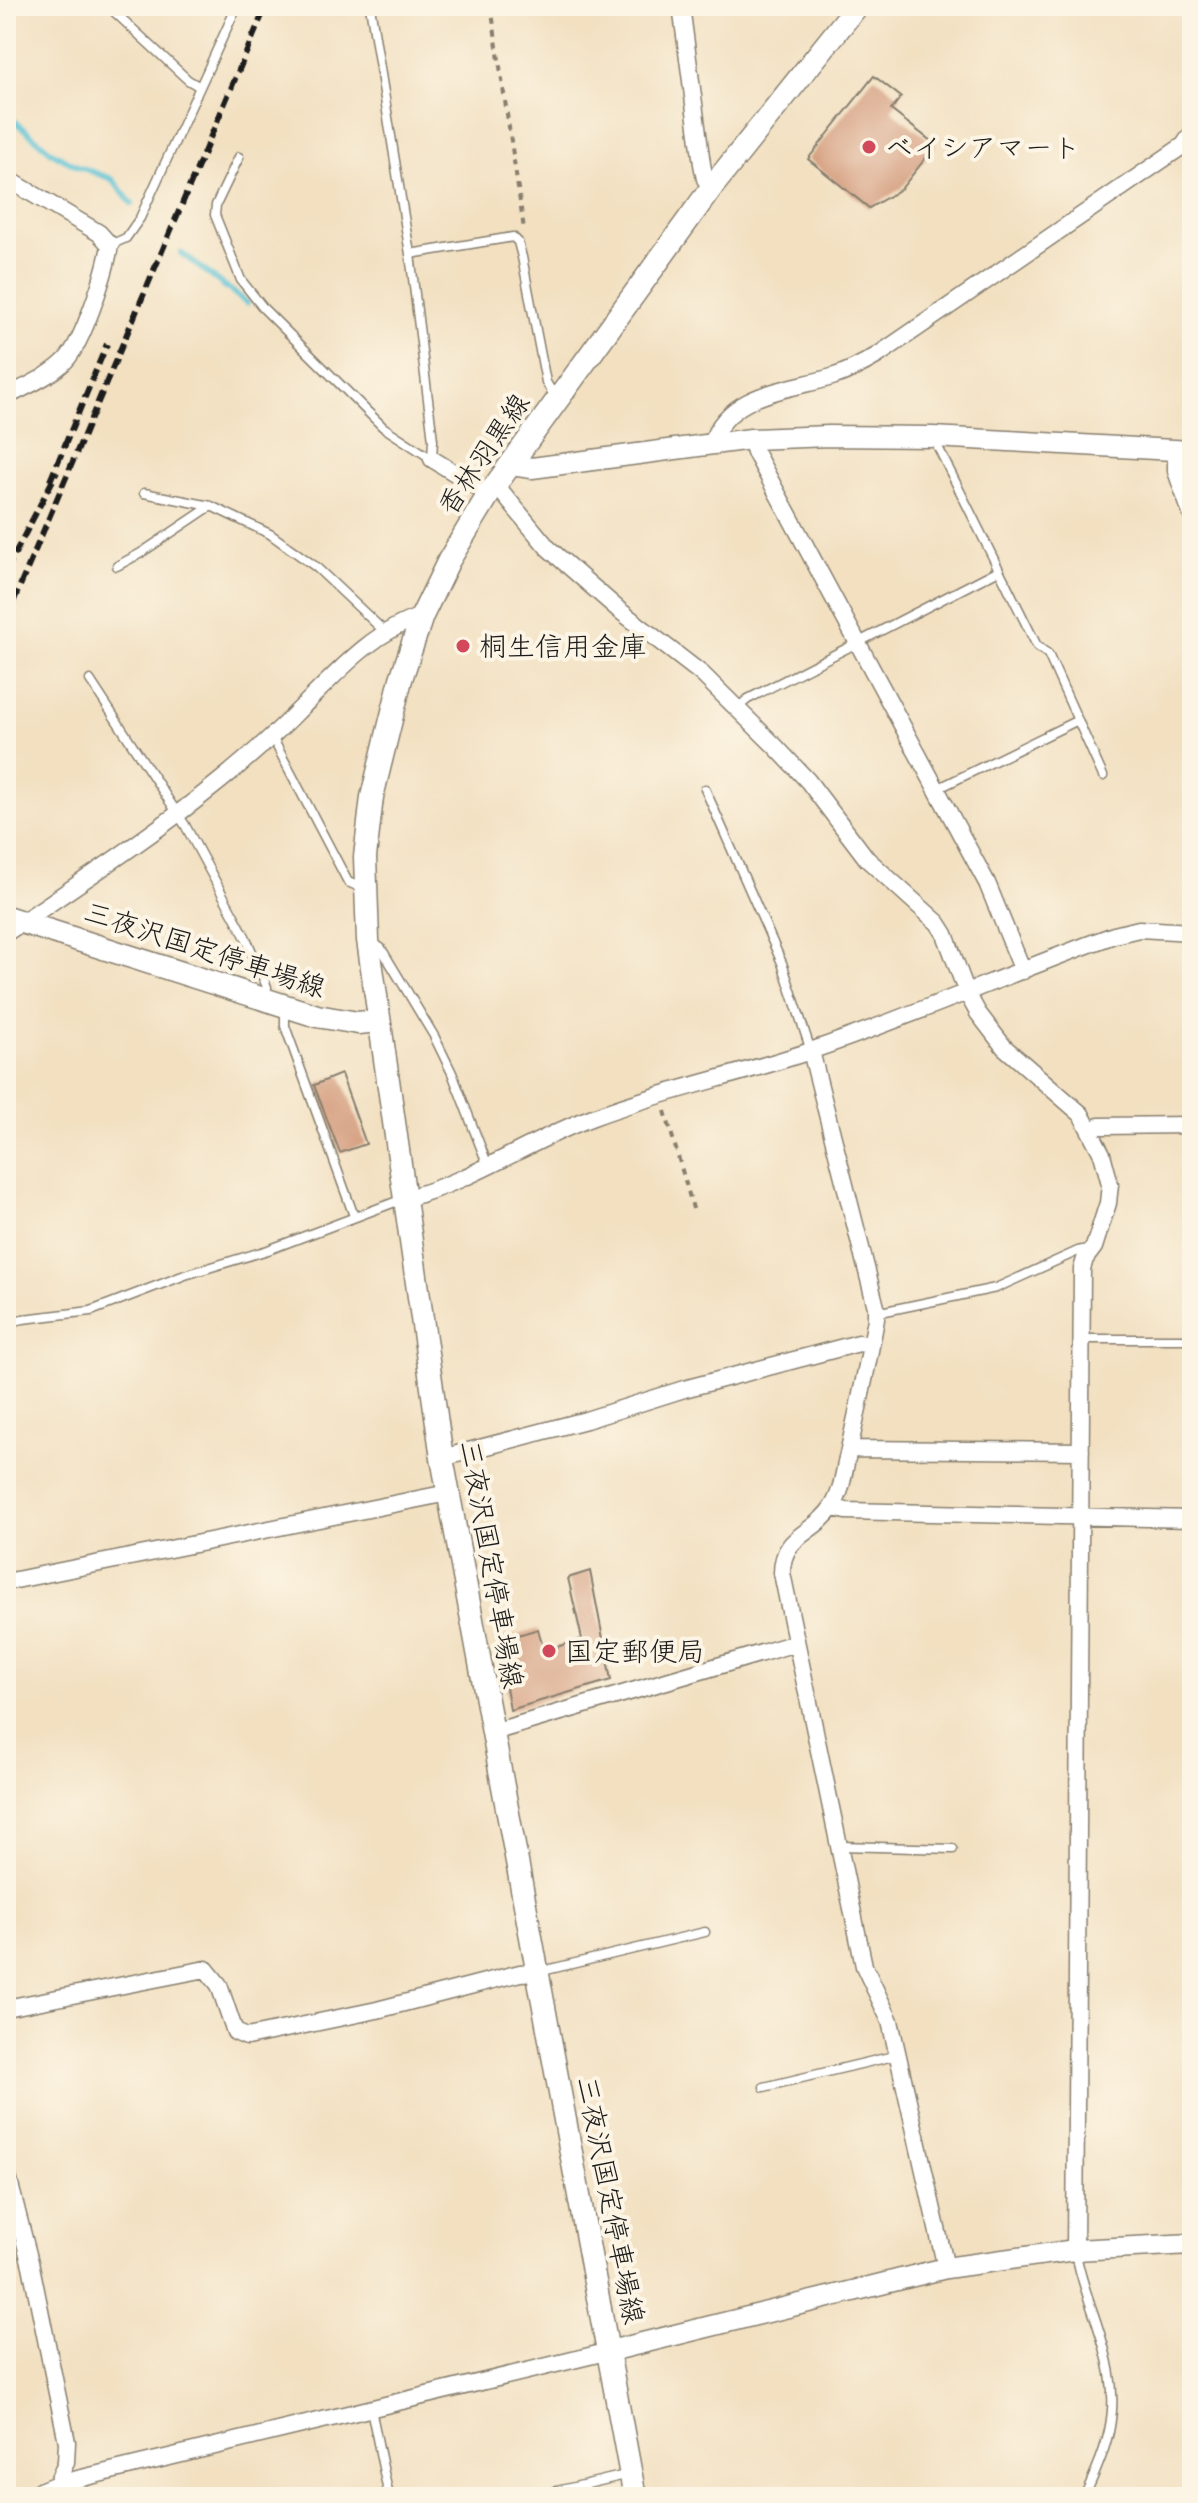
<svg xmlns="http://www.w3.org/2000/svg" width="1198" height="2503" font-family="'Architects Daughter','Klee One',sans-serif">
  <rect width="100%" height="100%" fill="#fcf5e5"/>
  <filter id="ink" filterUnits="userSpaceOnUse"><feTurbulence type="fractalNoise" baseFrequency=".0125" numOctaves="2"/><feDisplacementMap in="SourceGraphic" scale="16" xChannelSelector="R" yChannelSelector="G"/><feConvolveMatrix kernelMatrix="1 2 1 2 8 2 1 2 1" color-interpolation-filters="sRGB"/></filter>
  <filter id="wash" filterUnits="userSpaceOnUse"><feTurbulence type="fractalNoise" baseFrequency=".006" numOctaves="4" result="noise"/><feDisplacementMap in="SourceGraphic" scale="32" xChannelSelector="R" yChannelSelector="G"/><feGaussianBlur stdDeviation="1.8" result="paint"/><feColorMatrix in="noise" values="0 0 0 0 0 0 0 0 0 0 0 0 0 0 0 0 0 1.4 0 .05"/><feComposite in="paint" operator="in"/></filter>
  <g filter="url(#wash)">
    <rect width="100%" height="100%" fill="#f2e0c1"/>
    <g fill="none" stroke-linecap="round" stroke-linejoin="round">
      <path stroke="#58c1d4" stroke-width="6" d="M6,114L53,153L77,166L112,179L132,204
        M181,253L247,303"/>
    </g>
    <g id="blocks">
      <path fill="#d39a7a" d="M874,76L901,97L891,110L936,145L901,189L869,208L808,159Z
        M341,1074L366,1144L340,1153L314,1085Z
        M590,1571L611,1680L510,1710L498,1641L538,1629L544,1651L582,1639L568,1578Z"/>
    </g>
  </g>
  <g filter="url(#ink)">
    <use href="#blocks" fill-opacity="0" stroke="#877e6e" stroke-width="2"/>
    <g fill="none" stroke-linecap="round" stroke-linejoin="round">
      <g stroke="#877e6e" stroke-width="11">
        <path id="service" d="M108,6L188,80L200,87
          M239,157L216,205L215,215L241,280L264,309L383,427L432,459L433,440L410,254L370,6
          M110,245L126,238L140,218L237,6
          M410,254L513,237L518,242L522,257L546,382L556,399
          M933,437L1037,646L1048,654L1103,776
          M144,493L211,506L270,534L316,567L385,632
          M117,566L141,553L211,506
          M90,680L185,825L246,938L267,987L266,996
          M737,708L748,699L999,570
          M272,737L348,882L364,889
          M705,789L782,963L811,1051
          M935,790L1078,720
          M372,942L381,948L434,1036L452,1073L488,1166
          M285,1008V1026L354,1216
          M876,1313L996,1288L1078,1251L1092,1248
          M6,1323L23,1319L91,1311L185,1275L268,1250L403,1199
          M1082,1339H1192
          M840,1846L953,1849
          M538,1972L705,1932
          M764,2087L898,2055
          M1076,2253C1080,2277 1089,2300 1097,2324C1121,2397 1117,2428 1084,2497
          M371,2409L389,2497
          M531,2497L630,2474"/>
      </g>
      <g stroke="#877e6e" stroke-width="19">
        <path id="minor" d="M681,6L702,164L705,179L712,187
          M6,178L99,233L110,245C106,271 83,343 65,361C49,377 26,386 6,397
          M751,439L755,452L987,883L1023,971
          M711,444C729,392 786,391 832,377C848,372 863,364 878,355L1184,145L1192,133
          M1176,449V471L1192,516
          M432,459L489,494
          M496,485L548,548L619,610L702,674L776,747L808,781L867,859L938,923L945,934L967,993L978,1013L1004,1047L1081,1114L1102,1154L1110,1184L1108,1203L1094,1247L1085,1259L1082,1269L1075,2250
          M6,933C78,884 152,836 220,781C247,759 273,736 297,712C334,676 372,631 422,616
          M811,1051L876,1307V1319C868,1364 858,1409 848,1454C844,1470 842,1493 832,1507C814,1535 782,1534 782,1573L864,1966L890,2021L946,2268
          M1090,1131L1099,1126L1192,1125
          M403,1199C472,1182 528,1141 593,1117C665,1090 741,1075 813,1050C915,1015 1013,972 1114,935L1139,929L1192,932
          M849,1449L1081,1451
          M442,1458L586,1420L684,1389L859,1343L871,1345
          M832,1507L846,1511L1192,1519
          M6,1582L448,1493
          M493,1732L796,1643
          M6,2008L206,1969L219,1985L235,2032L247,2037L377,2010L520,1973L537,1972
          M6,2169L31,2266L67,2442L66,2462L55,2488
          M25,2497L57,2484L610,2351"/>
      </g>
      <g stroke="#877e6e" stroke-width="23">
        <path id="tertiary" d="M511,465L532,468L751,439L829,436L933,437L1192,451
          M610,2351L946,2268L1075,2250L1192,2244"/>
      </g>
      <g stroke="#877e6e" stroke-width="25">
        <path id="secondary" d="M6,917L317,1016L358,1023L378,1021
          M635,2497L442,1458L368,940L365,857L372,797L401,679L422,616L449,560L489,494L712,187L857,6"/>
      </g>
      <path stroke="#877e6e" stroke-width="4" stroke-dasharray="6 6" stroke-linecap="butt" d="M491,6L524,229
        M665,1111L694,1212"/>
      <use href="#service" stroke="#fff" stroke-width="8"/>
      <use href="#minor" stroke="#fff" stroke-width="16"/>
      <use href="#tertiary" stroke="#fff" stroke-width="20"/>
      <use href="#secondary" stroke="#fff" stroke-width="22"/>
      <path stroke="#1c1c1c" stroke-width="6" stroke-dasharray="12 6" stroke-linecap="butt" d="M50,481L107,344
        M6,571L57,472
        M6,619L266,6"/>
    </g>
  </g>
  <g fill="#d1495b" stroke="#fcf5e5" stroke-width="3">
    <circle cx="869" cy="147" r="8"/>
    <circle cx="463" cy="646" r="8"/>
    <circle cx="549" cy="1651" r="8"/>
  </g>
  <g text-anchor="middle" stroke-width="8" stroke-linejoin="round" paint-order="stroke">
    <g font-size="28" fill="#1c1c1c" stroke="#fcf5e5" text-anchor="start">
      <text x="885" y="157">ベイシアマート</text>
      <text x="479" y="656">桐生信用金庫</text>
      <text x="565" y="1661">国定郵便局</text>
    </g>
    <g font-size="28" fill="#1c1c1c" stroke="#fcf5e5">
      <text transform="translate(483 454) rotate(-56)" y="10">香林羽黒線</text>
      <text transform="translate(205 949) rotate(18)" y="10">三夜沢国定停車場線</text>
      <text transform="translate(492 1564) rotate(80)" y="10">三夜沢国定停車場線</text>
      <text transform="translate(611 2200) rotate(79)" y="10">三夜沢国定停車場線</text>
    </g>
  </g>
  <rect width="1198" height="2503" fill="none" stroke="#fcf5e5" stroke-width="32"/>
</svg>
